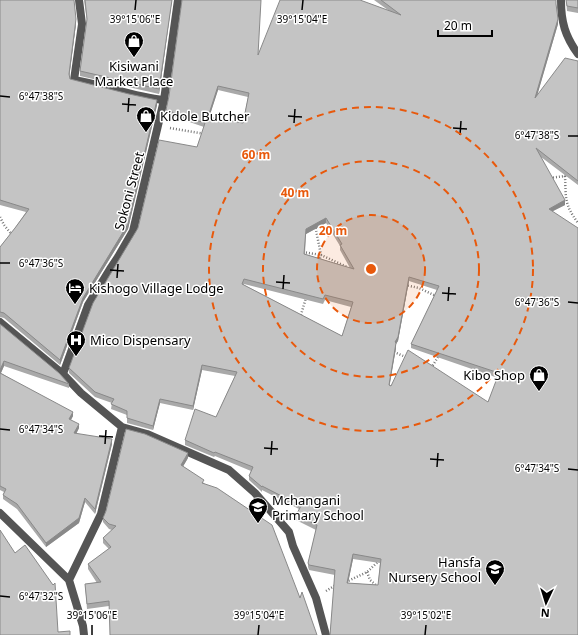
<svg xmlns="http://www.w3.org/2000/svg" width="578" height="635" font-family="'Noto Sans',sans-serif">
  <rect width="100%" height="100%" fill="#fff"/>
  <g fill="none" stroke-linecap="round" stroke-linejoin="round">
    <path stroke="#777" stroke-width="2.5" stroke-dasharray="1 2" stroke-linecap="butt" d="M170,128L205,134
      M565,176C566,198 564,204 578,223
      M550,178L565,176L567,174
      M0,217L4,225L13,236
      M315,225L321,255L319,261
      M303,252L321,255L347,267
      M405,285L419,288L436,296
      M300,318L306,298
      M394,352L408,358
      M431,368L440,354
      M367,572L370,580L377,586
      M346,582L367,572L379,561
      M326,591L336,585"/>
    <path stroke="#555" stroke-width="8" d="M79,0L82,24L74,80C105,85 133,97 164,100"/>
    <path stroke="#555" stroke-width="8" d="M561,0C561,22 565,36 578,54
      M0,322L63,374L81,393L122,427L147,434L229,470L255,493L289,532L293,546L316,598L326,635
      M63,374L88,305L110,269L118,257L133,231L164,100L178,0
      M0,513L69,580L83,626L84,635
      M69,580L101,514L122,427"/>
  </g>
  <path fill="#a9a9a9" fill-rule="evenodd" d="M0,0L76,24L69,76L70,79L157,105L128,229L83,302L60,365L4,318L0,317V247L15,228L26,212L0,205Z
    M84,0H172L159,94L80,76V71L87,21Z
    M374,0H556V5L558,24L537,95L578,61V185L541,157L565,205L553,211L578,635H330L335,575L309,570L308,567V563L316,530L296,520V515L299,509L262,490V492L249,480V476L251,471L215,456L214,457L185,445V440L216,417L235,376L202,370L193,410L160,403L153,430L127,423V415L111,409L112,403L95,397L69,373V368L197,147L204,127L166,114V110L169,96L259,54L388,10ZM218,90L248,97L243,123L209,117ZM326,223L340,246V250L350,268L305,254L306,234ZM409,281L437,290L411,344V348L498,378L488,402L389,385L396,348V344L398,341ZM244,284L323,304L325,300L351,307L342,336L244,285ZM353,559L380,563L378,585L348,583Z
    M566,0H578V13L567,11Z
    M0,324L69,384V388L4,366L1,373L73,416L71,420L79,428L76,434L112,444L95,514L85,502L79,523L46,547L17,509L3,499V495L4,492L0,490Z
    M188,458L183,466L204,483L300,598L109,606L87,609L85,584L97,583L88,569V564L109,549L103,543V538L112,530L109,529L103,522V518Z"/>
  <path fill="#898989" d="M172,0L159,94V89Z
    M76,19V24L69,79V74Z
    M558,19V24L535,103V98Z
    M218,86V90L208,121V117Z
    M157,100V105L128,229L83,302L60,365V360L83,298Z
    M565,200V205L549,213V209Z
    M326,218V223L306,234V229Z
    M409,277V281L398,341L396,344V348L389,389V385L395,342Z
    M4,361V366L0,375V370Z
    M202,365V370L193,410V406Z
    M160,399V403L153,430V426Z
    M73,412V416L69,423V419Z
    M79,424V428L74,438V433Z
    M112,439V444L95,514V509Z
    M188,453V458L181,470V465Z
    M85,498V502L79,523L46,547V543Z
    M353,554V559L347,588V583Z"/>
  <path fill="#c4c4c4" stroke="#898989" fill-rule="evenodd" d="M0,0H74L76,19L69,74L70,79L129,94L157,100L128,224L83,298L60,360L4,313L0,312V247L15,228L29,209L0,200Z
    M85,0H172L159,89L80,71L87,19Z
    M182,0H261L258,55L280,0H360L401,15L381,0H556V4L558,19L535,98L565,58L578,61V181L536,148L565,200L549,209L578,228V635H330L335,570L309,565L308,563L317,525L296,515L301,506L262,486V487L249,476L253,467L215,452L214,453L185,440L195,409L216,417L237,372L202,365L193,406L160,399L153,426L127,418V411L111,404L114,399L95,392L69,368L93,303L138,228L159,140L197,147L205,123L166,110L169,96ZM218,86L249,93L243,123L208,117ZM326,218L342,244L340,245L354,269L304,254L306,229ZM409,277L439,286L411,344L499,373L488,402L408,350L391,386L389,385L396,343L395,342L398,337ZM244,279L323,299L325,295L353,302L342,336L242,284ZM353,554L381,559L378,585L347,583Z
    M566,0H578V8L567,6Z
    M0,324L59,373L69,384L4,361L0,370Z
    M0,373L73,412L69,419L79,424L74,433L112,439L95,509L85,498L79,518L46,543L17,504L3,495L6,489L0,486Z
    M126,429L145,434L188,453L181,465L204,480L202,483L217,488L272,525L300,598L302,592L317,635H110L109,601L87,604L85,584L101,582L88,564L111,547L103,538L116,526L109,524L103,518L106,511Z
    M0,530L15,553L25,545L53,585L55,583L58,632L70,631V635H0Z"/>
  <path fill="none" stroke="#000" stroke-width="1.5" d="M135,10L136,0M302,10L303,0M0,96L10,97M122,104L136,105M128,112L129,98M288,116L302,117M294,123L295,109M453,128L467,129M460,135L461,121M568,136H578M0,263H10M110,270L124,271M117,278L118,264M276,282L290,283M283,289L284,275M442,293L456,294M448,301L449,287M568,302L578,303M0,429L10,430M99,436L113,437M105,444L106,430M264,448L278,449M271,455L272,441M430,459L444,460M437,467L438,453M568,469L578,470M0,596L10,597M92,635V625M258,635L259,625M425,635L426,625"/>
  <circle cx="371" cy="269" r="54" fill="#e8590c" fill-opacity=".12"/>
  <g fill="none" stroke="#e8590c" stroke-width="2" stroke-dasharray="7 5">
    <circle cx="371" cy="269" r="54"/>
    <circle cx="371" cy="269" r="108"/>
    <circle cx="371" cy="269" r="162"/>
  </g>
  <defs>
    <g id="shop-pin" transform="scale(1)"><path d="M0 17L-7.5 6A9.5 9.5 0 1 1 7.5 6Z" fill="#000" stroke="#fff"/><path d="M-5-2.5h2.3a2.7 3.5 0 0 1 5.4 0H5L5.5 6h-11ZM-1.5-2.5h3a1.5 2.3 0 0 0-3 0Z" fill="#fff"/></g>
    <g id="hotel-pin" transform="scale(1)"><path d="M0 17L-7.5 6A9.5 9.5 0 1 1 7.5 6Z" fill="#000" stroke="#fff"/><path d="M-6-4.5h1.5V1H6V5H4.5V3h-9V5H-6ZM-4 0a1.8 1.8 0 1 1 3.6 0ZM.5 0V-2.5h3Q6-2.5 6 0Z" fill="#fff"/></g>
    <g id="hospital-pin" transform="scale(1)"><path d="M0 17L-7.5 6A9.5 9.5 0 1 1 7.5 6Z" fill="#000" stroke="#fff"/><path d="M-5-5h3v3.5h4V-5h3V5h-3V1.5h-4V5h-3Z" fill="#fff"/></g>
    <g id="school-pin" transform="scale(1)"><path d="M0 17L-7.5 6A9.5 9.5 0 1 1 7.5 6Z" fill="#000" stroke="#fff"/><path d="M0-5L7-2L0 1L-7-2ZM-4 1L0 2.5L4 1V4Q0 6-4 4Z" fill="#fff"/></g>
  </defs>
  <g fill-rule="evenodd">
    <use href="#shop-pin" x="134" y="41"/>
    <use href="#shop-pin" x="146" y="116"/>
    <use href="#hotel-pin" x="75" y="288"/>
    <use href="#hospital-pin" x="76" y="340"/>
    <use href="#shop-pin" x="539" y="375"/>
    <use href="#school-pin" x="258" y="507"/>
    <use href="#school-pin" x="495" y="569"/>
  </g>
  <g text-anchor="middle" stroke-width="3" stroke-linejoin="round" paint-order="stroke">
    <g font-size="13" fill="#000" stroke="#fff" text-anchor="start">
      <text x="134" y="71" text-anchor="middle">Kisiwani<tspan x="134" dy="15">Market Place</tspan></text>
      <text x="160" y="121">Kidole Butcher</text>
      <text x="89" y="293">Kishogo Village Lodge</text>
      <text x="90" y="345">Mico Dispensary</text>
      <text x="525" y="380" text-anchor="end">Kibo Shop</text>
      <text x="272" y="505">Mchangani<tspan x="272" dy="15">Primary School</tspan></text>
      <text x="481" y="567" text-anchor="end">Hansfa<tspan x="481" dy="15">Nursery School</tspan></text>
    </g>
    <g font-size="13" fill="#000" stroke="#fff">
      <text transform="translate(129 191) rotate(-75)" y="5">Sokoni Street</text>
    </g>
  </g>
  <g font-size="10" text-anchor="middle" fill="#000" stroke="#fff" stroke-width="3" stroke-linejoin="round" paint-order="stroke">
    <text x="135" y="23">39°15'06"E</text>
    <text x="302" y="23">39°15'04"E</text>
    <text x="41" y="100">6°47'38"S</text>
    <text x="537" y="139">6°47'38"S</text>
    <text x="41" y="267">6°47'36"S</text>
    <text x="537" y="306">6°47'36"S</text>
    <text x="41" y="433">6°47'34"S</text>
    <text x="537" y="472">6°47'34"S</text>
    <text x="41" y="600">6°47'32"S</text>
    <text x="92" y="619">39°15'06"E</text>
    <text x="259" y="619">39°15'04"E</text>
    <text x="426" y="619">39°15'02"E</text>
  </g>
  <circle cx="371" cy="269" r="6" fill="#e8590c" stroke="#fff" stroke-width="2"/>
  <g font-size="12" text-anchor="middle" font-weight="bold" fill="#e8590c" stroke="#fff" stroke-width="3" stroke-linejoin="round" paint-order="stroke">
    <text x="256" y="159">60 m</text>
    <text x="295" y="197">40 m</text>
    <text x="333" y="235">20 m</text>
  </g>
  <g transform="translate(546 603) rotate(184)" stroke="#ffffff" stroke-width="3" paint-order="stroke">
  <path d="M0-3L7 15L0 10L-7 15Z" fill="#000000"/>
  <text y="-6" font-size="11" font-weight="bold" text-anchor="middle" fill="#000000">N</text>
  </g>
  <path d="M438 30v6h54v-6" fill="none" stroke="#000000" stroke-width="2"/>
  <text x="444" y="30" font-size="12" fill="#000000" stroke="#ffffff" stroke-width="3" paint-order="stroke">20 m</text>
</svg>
